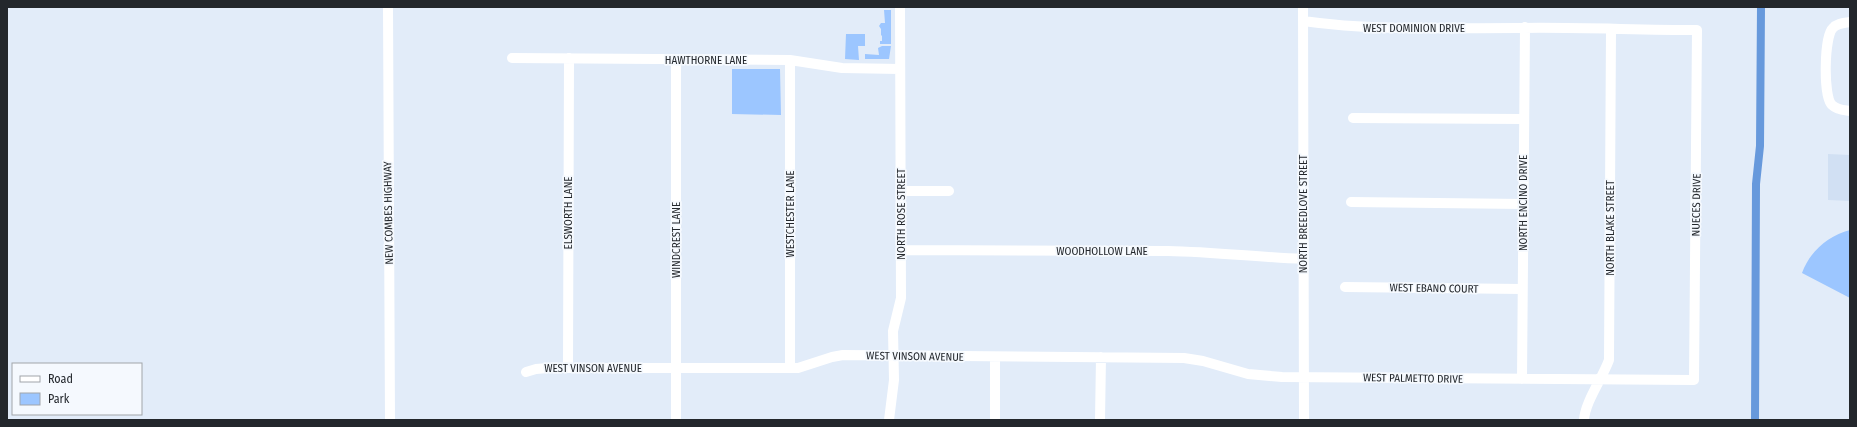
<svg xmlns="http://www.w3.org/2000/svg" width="1857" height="427" font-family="'Fira Sans Condensed',sans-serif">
  <rect width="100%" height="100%" fill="#e2ecf9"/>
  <path fill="#d1e0f3" d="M1828,154L1850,155V201L1828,200Z"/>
  <path fill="#9cc6ff" d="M884,10H891V23H888H891V44H880V41H882V36L881,35V29L879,26L881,23H885Z
    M846,34H865V46H858L859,60L845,59Z
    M882,46H891L889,59H865V54L879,55L878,48Z
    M732,69H780L781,115L732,114Z
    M1850,230V298L1802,273C1810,251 1828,236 1850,230Z"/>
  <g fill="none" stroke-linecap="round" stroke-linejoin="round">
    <path stroke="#6799dc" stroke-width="8" d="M1755,420L1756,184L1760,146L1761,7"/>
    <path stroke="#fff" stroke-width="10" d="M388,7L390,420
      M1303,7L1304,420
      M1850,22C1844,23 1837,23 1833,28C1824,36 1823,97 1832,105C1837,110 1844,110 1850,111
      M512,58L790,60L842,68L900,69
      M790,60V368
      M1353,118L1523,119
      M901,191H949
      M1351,202L1523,204
      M901,250L1168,251C1213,252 1258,257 1303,259
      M1345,287L1522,289
      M568,368L569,58
      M526,372L536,369L548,368H798L832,357L843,355L1184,358L1203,361L1248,374L1282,377L1694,380L1697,30C1637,30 1578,27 1518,28C1446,28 1374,31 1303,21
      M1522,379L1525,27
      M676,420V60
      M889,420L894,380L893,331L901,298L900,7
      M995,420V357
      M1100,420L1101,357
      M1584,420C1585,402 1602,379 1609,360L1611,30"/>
  </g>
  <g text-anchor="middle" stroke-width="3.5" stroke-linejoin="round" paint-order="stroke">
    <g font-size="11" fill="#23272c" stroke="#f5f9fe">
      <text x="1414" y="32">WEST DOMINION DRIVE</text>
      <text x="706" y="64">HAWTHORNE LANE</text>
      <text transform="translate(1523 203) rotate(-90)" y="4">NORTH ENCINO DRIVE</text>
      <text transform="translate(1696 205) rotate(-89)" y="4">NUECES DRIVE</text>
      <text transform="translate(388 213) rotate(-91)" y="4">NEW COMBES HIGHWAY</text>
      <text transform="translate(568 213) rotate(-90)" y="4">ELSWORTH LANE</text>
      <text transform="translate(790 214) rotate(-90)" y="4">WESTCHESTER LANE</text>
      <text transform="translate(901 214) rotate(-90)" y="4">NORTH ROSE STREET</text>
      <text transform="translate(1303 214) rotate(-90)" y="4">NORTH BREEDLOVE STREET</text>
      <text transform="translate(1610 228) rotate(-90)" y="4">NORTH BLAKE STREET</text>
      <text transform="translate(676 240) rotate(-90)" y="4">WINDCREST LANE</text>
      <text x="1102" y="255">WOODHOLLOW LANE</text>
      <text transform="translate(1434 288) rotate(1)" y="4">WEST EBANO COURT</text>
      <text transform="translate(915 356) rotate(1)" y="4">WEST VINSON AVENUE</text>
      <text x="593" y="372">WEST VINSON AVENUE</text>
      <text transform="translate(1413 378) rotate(1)" y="4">WEST PALMETTO DRIVE</text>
    </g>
  </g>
  <rect width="1857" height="427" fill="none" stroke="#23272c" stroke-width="16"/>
  <rect x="12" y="363" width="130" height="52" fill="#f5f9fe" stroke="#a1a5aa"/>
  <rect x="20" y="376" width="20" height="6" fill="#ffffff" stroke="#a1a5aa"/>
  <text x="48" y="383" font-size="12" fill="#23272c">Road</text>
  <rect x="20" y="393" width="20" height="12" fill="#9cc6ff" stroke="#a1a5aa"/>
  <text x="48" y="403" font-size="12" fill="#23272c">Park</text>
</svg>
